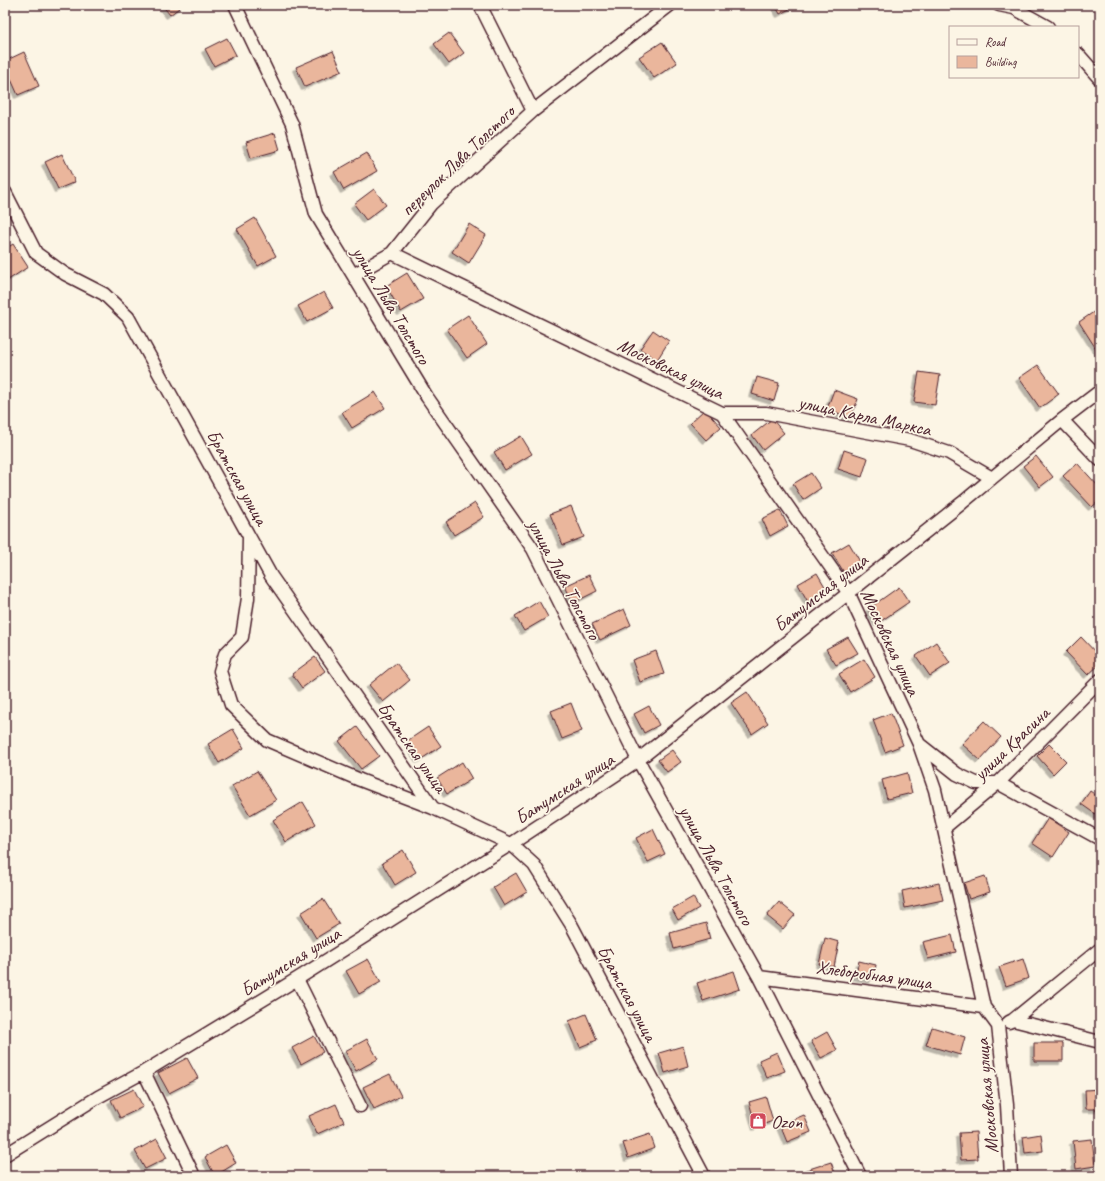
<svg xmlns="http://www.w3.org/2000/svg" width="1105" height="1181" font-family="Caveat,sans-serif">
  <defs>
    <filter id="shadow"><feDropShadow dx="-3.5" dy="3.5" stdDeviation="0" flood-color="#0004"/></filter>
  </defs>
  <rect width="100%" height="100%" fill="#fcf5e5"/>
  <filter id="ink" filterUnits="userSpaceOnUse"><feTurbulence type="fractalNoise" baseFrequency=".025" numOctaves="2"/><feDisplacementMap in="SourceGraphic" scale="8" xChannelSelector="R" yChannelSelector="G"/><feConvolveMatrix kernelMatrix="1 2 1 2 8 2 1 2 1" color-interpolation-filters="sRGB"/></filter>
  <g filter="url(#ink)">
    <path fill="#eab69c" stroke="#4a1f2b" filter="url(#shadow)" d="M162,5H183L170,15Z
      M775,5H797L780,14Z
      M449,33L464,53L449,64L434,44Z
      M227,38L236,55L214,66L205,49Z
      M662,42L677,63L654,78L639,57Z
      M333,51L342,71L305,87L296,67Z
      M24,52L39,86L18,95L5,66V61Z
      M275,133L280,150L251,158L246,142Z
      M367,153L377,171L344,190L334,172Z
      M62,154L75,182L58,189L45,162Z
      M374,189L386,205L366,220L354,204Z
      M255,218L276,256L258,266L237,229Z
      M469,224L486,235L469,263L452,252Z
      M13,244L28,267L5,282V249Z
      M407,273L423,299L401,312L386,286Z
      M324,292L333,308L307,322L298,306Z
      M1098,309L1100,312V355L1079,322Z
      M468,315L487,344L467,358L447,329Z
      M653,330L669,341L657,360L640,349Z
      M1038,365L1059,394L1040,408L1019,378Z
      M919,372L940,375L935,405L914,402Z
      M757,377L779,383L774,401L752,394Z
      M834,390L858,399L851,418L827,409Z
      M375,392L385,408L352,428L342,412Z
      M705,409L721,427L706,440L690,423Z
      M772,419L784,433L763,450L752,435Z
      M521,436L532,454L505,470L494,452Z
      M844,450L868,458L862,477L838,469Z
      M1036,456L1053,477L1040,487L1023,466Z
      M1077,463L1100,488V500L1092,507L1063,476Z
      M811,473L821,488L803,500L793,484Z
      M475,503L484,517L454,535L446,522Z
      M571,506L584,537L563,545L550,514Z
      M780,510L788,526L770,536L762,519Z
      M849,543L862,565L845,574L832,553Z
      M817,573L827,590L808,602L798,584Z
      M589,575L597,591L573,603L565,586Z
      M899,587L909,602L878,623L868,609Z
      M539,601L548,617L524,631L515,616Z
      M624,609L631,625L600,640L592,624Z
      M848,637L858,653L836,665L826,649Z
      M1081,637L1100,657V664L1088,675L1066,652Z
      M936,642L950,663L930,676L916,656Z
      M656,651L664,674L640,682L632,660Z
      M315,657L325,671L302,688L292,674Z
      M864,659L875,677L850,692L839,674Z
      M396,663L410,680L383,702L369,685Z
      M747,692L768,723L752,734L731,703Z
      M571,703L582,731L562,739L551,711Z
      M649,706L659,725L644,733L634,714Z
      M891,713L903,745L885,752L873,720Z
      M984,721L1001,737L980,760L962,744Z
      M357,727L379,756L361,769L339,741Z
      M428,727L441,746L420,760L407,741Z
      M233,729L244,748L219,763L208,744Z
      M1049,744L1066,761L1053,774L1037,756Z
      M672,750L681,762L667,772L658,760Z
      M462,762L472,779L447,794L437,778Z
      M257,771L276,800L250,815L232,786Z
      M907,773L912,793L887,799L882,780Z
      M1090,791L1100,798V813L1098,816L1081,804Z
      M303,802L316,824L286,842L273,820Z
      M1048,818L1069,832L1053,857L1032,843Z
      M653,829L665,854L648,862L636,838Z
      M403,850L416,872L395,885L382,863Z
      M516,873L527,892L504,906L493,887Z
      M985,876L990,892L969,899L964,883Z
      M939,883L943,900L905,908L902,891Z
      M693,897L699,908L678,920L672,909Z
      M323,899L339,924L316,938L301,913Z
      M779,902L795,915L783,929L767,916Z
      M706,923L710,939L674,949L670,933Z
      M952,935L956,952L928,959L923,942Z
      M825,938L839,942L834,967L819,964Z
      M368,959L381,982L359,994L346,971Z
      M1023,959L1029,978L1006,986L999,967Z
      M859,961L876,965L873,980L855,976Z
      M734,971L740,989L703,1001L697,983Z
      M586,1014L597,1040L580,1047L569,1021Z
      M932,1027L965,1037L960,1055L926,1045Z
      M827,1032L837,1050L821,1058L811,1041Z
      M314,1036L323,1052L301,1064L292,1048Z
      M367,1039L378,1059L356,1071L345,1051Z
      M1034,1043H1063V1061H1034Z
      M683,1046L688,1066L665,1073L659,1053Z
      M777,1052L785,1071L767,1078L759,1060Z
      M187,1058L198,1078L169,1093L158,1073Z
      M390,1074L401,1096L374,1109L363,1087Z
      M134,1089L143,1107L120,1118L111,1100Z
      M1100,1089V1109H1086L1085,1090Z
      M766,1097L773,1121L756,1127L749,1102Z
      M336,1104L344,1122L317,1134L309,1116Z
      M804,1115L811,1132L787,1142L780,1125Z
      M976,1132L978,1159L961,1160L959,1133Z
      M650,1134L655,1148L628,1158L623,1143Z
      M1041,1134L1043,1151L1025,1153L1023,1137Z
      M157,1139L167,1158L145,1169L135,1151Z
      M1092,1139L1095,1166L1076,1169L1073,1141Z
      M226,1145L236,1163L215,1176L205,1157Z
      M831,1162L836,1176H805L803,1171Z"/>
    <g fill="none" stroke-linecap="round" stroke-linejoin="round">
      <g stroke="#4a1f2b" stroke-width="15">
        <path id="minor" d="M235,5L292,124L316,214L427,397L533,549L638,760L759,977L860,1176
          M480,5L533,111
          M999,5L1014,8L1048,27
          M1078,54L1100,79
          M5,192L36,253L65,274L104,294L128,317L271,576L433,808L511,844L534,865L571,924L704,1176
          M392,253L431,204L533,111L670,5
          M353,275L392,253L722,413L848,592L919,744L935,790L984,1007L998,1026L1007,1105L1011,1176
          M722,413H766L910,440L949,453L992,478
          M1062,420L1100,460
          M249,536L248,598L242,637L225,654L220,671L231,705L267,740L360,780L433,808
          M919,744L957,774L976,783H998L1100,839
          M944,828L998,783L1100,680
          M759,977L984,1007
          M297,979L360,1106
          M1013,1020L1100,949
          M1009,1022L1013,1020L1100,1042
          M144,1072L194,1176
          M5,1155L98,1097L144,1072L297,979L511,844L638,760L962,503L1062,420L1100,391"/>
      </g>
      <use href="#minor" stroke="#fcf5e5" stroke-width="12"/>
    </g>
  </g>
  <defs>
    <g id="shop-square" transform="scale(0.9)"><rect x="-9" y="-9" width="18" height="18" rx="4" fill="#d1495b" stroke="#fcf5e5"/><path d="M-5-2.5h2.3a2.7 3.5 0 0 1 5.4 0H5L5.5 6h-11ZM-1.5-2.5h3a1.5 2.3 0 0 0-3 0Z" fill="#fff"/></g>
  </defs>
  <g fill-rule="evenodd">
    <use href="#shop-square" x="758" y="1121"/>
  </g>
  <g text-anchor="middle" stroke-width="3.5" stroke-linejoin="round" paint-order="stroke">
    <g font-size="19" fill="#4a1f2b" stroke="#fcf5e5">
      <text transform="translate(457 160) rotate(-44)" y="7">переулок Льва Толстого</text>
      <text transform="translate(392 305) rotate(59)" y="7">улица Льва Толстого</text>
      <text transform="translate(671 368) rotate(26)" y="7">Московская улица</text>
      <text transform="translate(865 415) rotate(12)" y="7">улица Карла Маркса</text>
      <text transform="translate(238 477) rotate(61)" y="7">Братская улица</text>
      <text transform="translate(565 579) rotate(62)" y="7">улица Льва Толстого</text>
      <text transform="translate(820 592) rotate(-38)" y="7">Батумская улица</text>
      <text transform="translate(891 642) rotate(65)" y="7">Московская улица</text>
      <text transform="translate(1011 743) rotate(-44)" y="7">улица Красина</text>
      <text transform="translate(413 747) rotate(55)" y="7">Братская улица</text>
      <text transform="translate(564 788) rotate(-33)" y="7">Батумская улица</text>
      <text transform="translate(717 865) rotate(61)" y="7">улица Льва Толстого</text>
      <text transform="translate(290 961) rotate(-32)" y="7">Батумская улица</text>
      <text transform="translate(874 974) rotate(8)" y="7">Хлеборобная улица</text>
      <text transform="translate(628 993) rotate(62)" y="7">Братская улица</text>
      <text transform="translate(986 1096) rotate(-95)" y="7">Московская улица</text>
    </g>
    <g font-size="19" fill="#4a1f2b" stroke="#fcf5e5" text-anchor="start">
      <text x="771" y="1128">Ozon</text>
    </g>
  </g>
  <rect width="1105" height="1181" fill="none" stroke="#fcf5e5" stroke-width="20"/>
  <rect x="10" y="10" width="1085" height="1161" fill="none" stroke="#4a1f2b" stroke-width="1.5" filter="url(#ink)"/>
  <rect x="949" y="26" width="130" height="52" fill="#fcf5e5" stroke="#b59f9b"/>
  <rect x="957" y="39" width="20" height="6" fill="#fcf5e5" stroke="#b59f9b"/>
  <text x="985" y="46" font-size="12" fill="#4a1f2b">Road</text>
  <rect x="957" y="56" width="20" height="12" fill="#eab69c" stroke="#b59f9b"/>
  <text x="985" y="66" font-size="12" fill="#4a1f2b">Building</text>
</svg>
